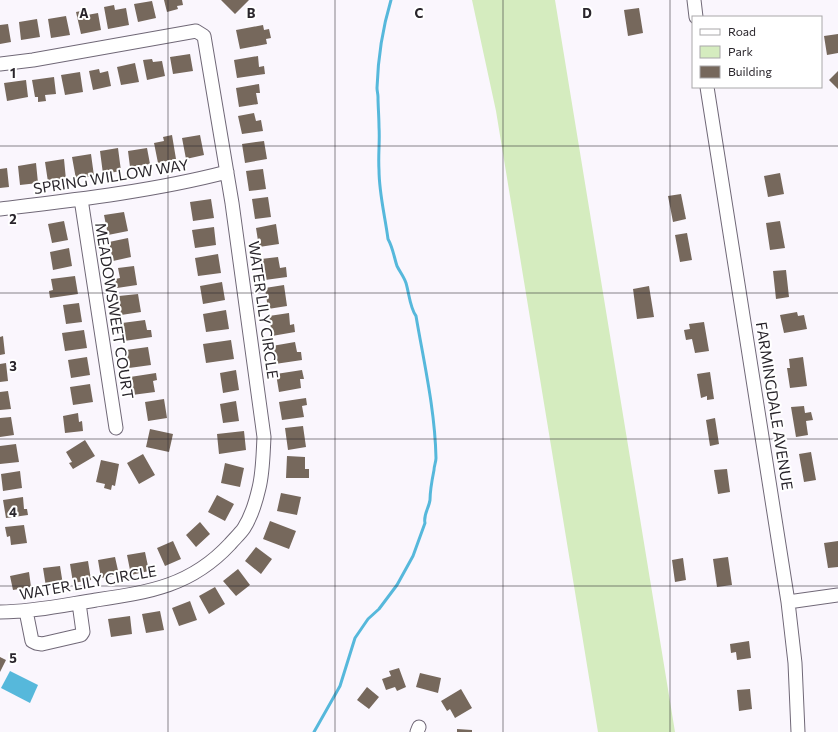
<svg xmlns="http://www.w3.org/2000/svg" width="838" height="732" font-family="Commissioner,sans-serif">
  <rect width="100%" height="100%" fill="#faf6fd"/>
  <path fill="#d5ecbf" d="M472,0H555L675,732H598L496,111Z"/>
  <path fill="#56b8db" d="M10,671L38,685L30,703L1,688Z"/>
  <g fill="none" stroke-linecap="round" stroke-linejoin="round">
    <path stroke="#56b8db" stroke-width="3" d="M314,732L340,686L355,638L368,619L379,609L397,585L413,556L425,523C423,515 429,508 430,500C430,490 432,480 434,470C434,466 436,462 436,458C435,410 424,363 416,316C410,308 409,293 406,283C404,277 400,272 397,266C394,257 393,248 388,239C385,216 379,193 379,170C378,155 380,141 379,127C379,117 378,106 378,97C378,94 377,91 377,88C378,56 382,30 391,0"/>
  </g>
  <path fill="#76685c" d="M164,0H182L183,5L177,6L178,9L167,12Z
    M221,0H249L235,14Z
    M152,1L156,18L138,22L134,4Z
    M114,5L115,10L126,8L129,25L108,29L104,7Z
    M639,8L643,33L628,36L624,10Z
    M86,10L87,15L98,13L101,30L81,34L76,12Z
    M66,16L70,35L51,38L48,19Z
    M37,19L40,37L21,40L19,22Z
    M8,24L11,42L0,44V25Z
    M263,25L264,30L269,29L271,38L266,39L267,44L240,49L236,30Z
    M838,34V53L827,55L824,36Z
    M190,54L193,71L173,74L170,57Z
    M258,56L259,67L264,66L265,74L237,78L234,60Z
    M152,59L153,62L162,61L165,76L147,80L143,60Z
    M135,63L139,82L121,85L117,67Z
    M99,69L100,73L108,71L111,86L93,90L89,71Z
    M838,71V89L829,80Z
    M80,72L83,92L65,95L61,75Z
    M54,77L56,94L45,95L46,101L38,102V97H35L32,80Z
    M26,80L28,97L7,101L4,83Z
    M259,84L260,93H256L258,104L239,107L236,88Z
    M254,113L256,121L261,120L263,131L242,134L238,116Z
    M172,135L176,159L158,163L154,143L164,141L163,137Z
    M200,135L204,155L186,159L182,138Z
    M264,141L267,159L245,163L242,144Z
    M118,148L121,171L103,174L100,151Z
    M147,148L150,164L130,167L128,151Z
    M91,154L94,176L76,179L72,157Z
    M64,159L66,180L48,182L45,162Z
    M36,163L38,183L20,185L18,166Z
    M7,168L9,187L0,188V169Z
    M263,169L266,189L249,191L246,171Z
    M780,173L784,194L768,197L764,176Z
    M681,194L686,219L673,222L668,196Z
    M268,197L271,217L255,219L252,199Z
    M211,199L214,218L193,221L190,202Z
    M124,212L128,231L108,235L104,215Z
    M64,221L68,240L52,243L48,224Z
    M780,221L785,248L770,250L766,223Z
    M276,224L279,244L259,247L256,228Z
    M214,227L216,245L195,248L192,230Z
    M687,233L692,260L680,262L675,235Z
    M128,238L131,257L113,261L109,242Z
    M69,248L72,266L53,270L50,252Z
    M218,254L221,273L198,276L195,258Z
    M278,257L280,268L286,267L287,277L265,280L261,259Z
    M134,266L137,285L117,288L115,279L120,278L118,268Z
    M786,270L789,297L776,299L773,271Z
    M75,276L78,294L50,298L49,291L53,290L51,279Z
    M222,282L225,300L203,304L200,286Z
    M284,285L287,306L268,309L265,288Z
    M649,286L654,317L637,319L633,289Z
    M138,294L141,312L121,315L119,296Z
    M79,303L82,322L66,324L63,305Z
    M226,310L229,329L206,332L203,314Z
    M797,312L798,316L804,315L807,329L784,333L780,315Z
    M289,313L290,325L294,324L295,332L272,336L269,316Z
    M145,320L147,330H151L152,337L124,341L122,323Z
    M704,322L709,351L695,353L692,339L686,340L684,330L690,329L689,324Z
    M84,330L87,348L65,351L62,333Z
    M3,336L5,354L0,355V337Z
    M231,340L234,359L206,363L203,344Z
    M295,342L297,352H301L302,360L275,364L272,346Z
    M148,347L151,365L129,368L126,350Z
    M87,357L90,375L71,378L68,360Z
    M803,357L807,386L790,388L787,368H790L789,359Z
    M6,363L8,381L0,382V364Z
    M236,370L239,390L223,393L220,373Z
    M302,370L304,379H300L301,388L279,392L276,374Z
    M710,372L714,399L707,400V396L701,398L697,374Z
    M156,373L157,380L153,381L155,392L132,395L130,377Z
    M90,384L93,402L73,405L70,387Z
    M8,391L11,409L0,410V392Z
    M306,398L307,405L302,406L304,417L282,420L279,402Z
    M164,399L167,418L148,421L145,402Z
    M236,401L239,421L223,423L220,404Z
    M804,406L805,413L811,412L813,420L806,421L808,435L796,437L791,407Z
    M78,413L79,422L82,421L83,431L65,433L63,416Z
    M11,417L14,435L0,437V418Z
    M715,418L719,444L710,446L706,420Z
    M303,426L306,447L288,450L285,428Z
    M150,429L173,434L169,452L146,447Z
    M244,431L246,450L219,454L217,434Z
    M85,440L95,456L73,469L69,463L72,462L66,452Z
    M16,444L19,462L0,464V446Z
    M811,452L816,480L804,482L799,454Z
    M143,454L155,475L139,484L127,463Z
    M287,456L305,457V469H309V478H286Z
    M101,460L119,464L115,486L112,485L111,490L104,488L105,484L96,482Z
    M225,463L244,468L240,487L221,483Z
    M727,469L730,492L718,494L714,470Z
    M20,471L22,488L3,491L1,474Z
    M281,493L301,497L297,515L277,511Z
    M217,495L234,504L225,521L208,512Z
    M23,497L24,509H27L28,515L6,518L3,500Z
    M270,521L296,531L289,549L263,539Z
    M200,522L210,534L196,547L186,535Z
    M24,525L27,543L11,545L10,536L7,537L5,527Z
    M173,541L181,559L165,566L157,548Z
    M838,541V567L828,568L824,543Z
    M256,547L272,559L261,574L245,561Z
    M145,552L149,571L131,575L127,555Z
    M115,557L119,575L101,578L98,560Z
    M728,557L732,585L717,587L713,559Z
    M683,558L686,580L675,582L672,560Z
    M88,561L91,580L73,583L70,564Z
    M60,566L63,585L46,587L43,568Z
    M238,569L250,585L236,596L223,581Z
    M29,572L31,587L13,590L10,576Z
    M215,587L225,604L209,614L199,596Z
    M190,601L197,620L179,626L172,608Z
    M160,611L164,630L146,633L142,614Z
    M130,616L132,634L111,637L108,619Z
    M749,641L751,658L737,660L736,652L731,653L730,644Z
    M0,657L6,660L0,672Z
    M399,668L406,687L397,691L395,687L386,690L382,679L391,676L389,671Z
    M420,673L441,678L438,693L416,687Z
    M367,687L379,697L369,709L357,700Z
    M461,689L472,708L455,718L450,709L447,711L441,701Z
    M750,689L752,709L739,711L737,690Z
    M457,729L472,730V732H457Z"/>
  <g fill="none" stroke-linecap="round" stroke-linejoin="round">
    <g stroke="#706877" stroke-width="15">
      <path id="minor" d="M694,0L696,17
        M0,64L33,60L196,31L204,36L232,203L264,437C263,454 263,472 259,488C256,501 251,517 244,528C240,534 234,539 230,544C191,586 150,592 96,600C64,605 32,612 0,612
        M707,87L788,602L795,663L798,732
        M81,199L116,428
        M0,209C75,200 154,191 227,172
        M788,602L838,595
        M26,611L32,641L36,643L42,644L81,635L83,632L79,603
        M417,732L419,727"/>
    </g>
    <use href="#minor" stroke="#fff" stroke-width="13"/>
  </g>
  <path fill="none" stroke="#29252b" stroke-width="1" stroke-opacity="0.55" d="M168,0V732M335,0V732M503,0V732M670,0V732M0,146H838M0,293H838M0,439H838M0,586H838"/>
  <g text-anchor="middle" stroke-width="4" stroke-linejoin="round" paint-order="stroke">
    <g font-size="15" fill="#29252b" stroke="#fff">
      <text transform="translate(111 177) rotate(-9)" y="5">SPRING WILLOW WAY</text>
      <text transform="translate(263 310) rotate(82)" y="5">WATER LILY CIRCLE</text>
      <text transform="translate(114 311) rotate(81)" y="5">MEADOWSWEET COURT</text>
      <text transform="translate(774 406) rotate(81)" y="5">FARMINGDALE AVENUE</text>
      <text transform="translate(88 583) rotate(-10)" y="5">WATER LILY CIRCLE</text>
    </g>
  </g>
  <g font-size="13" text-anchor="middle" font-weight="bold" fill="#29252b" stroke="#fff" stroke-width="4" stroke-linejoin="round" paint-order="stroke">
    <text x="84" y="18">A</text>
    <text x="251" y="18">B</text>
    <text x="419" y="18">C</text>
    <text x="587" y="18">D</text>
    <text x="13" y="78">1</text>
    <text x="13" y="224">2</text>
    <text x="13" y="371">3</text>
    <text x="13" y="517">4</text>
    <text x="13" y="663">5</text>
  </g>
  <rect x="692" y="16" width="130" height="72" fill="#ffffff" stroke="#a9a8aa"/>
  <rect x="700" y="29" width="20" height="6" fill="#ffffff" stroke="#a9a8aa"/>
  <text x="728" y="36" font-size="12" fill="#29252b">Road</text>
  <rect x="700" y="46" width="20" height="12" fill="#d5ecbf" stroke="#a9a8aa"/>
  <text x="728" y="56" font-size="12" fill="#29252b">Park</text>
  <rect x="700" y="66" width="20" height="12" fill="#76685c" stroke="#a9a8aa"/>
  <text x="728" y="76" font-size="12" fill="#29252b">Building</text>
</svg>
